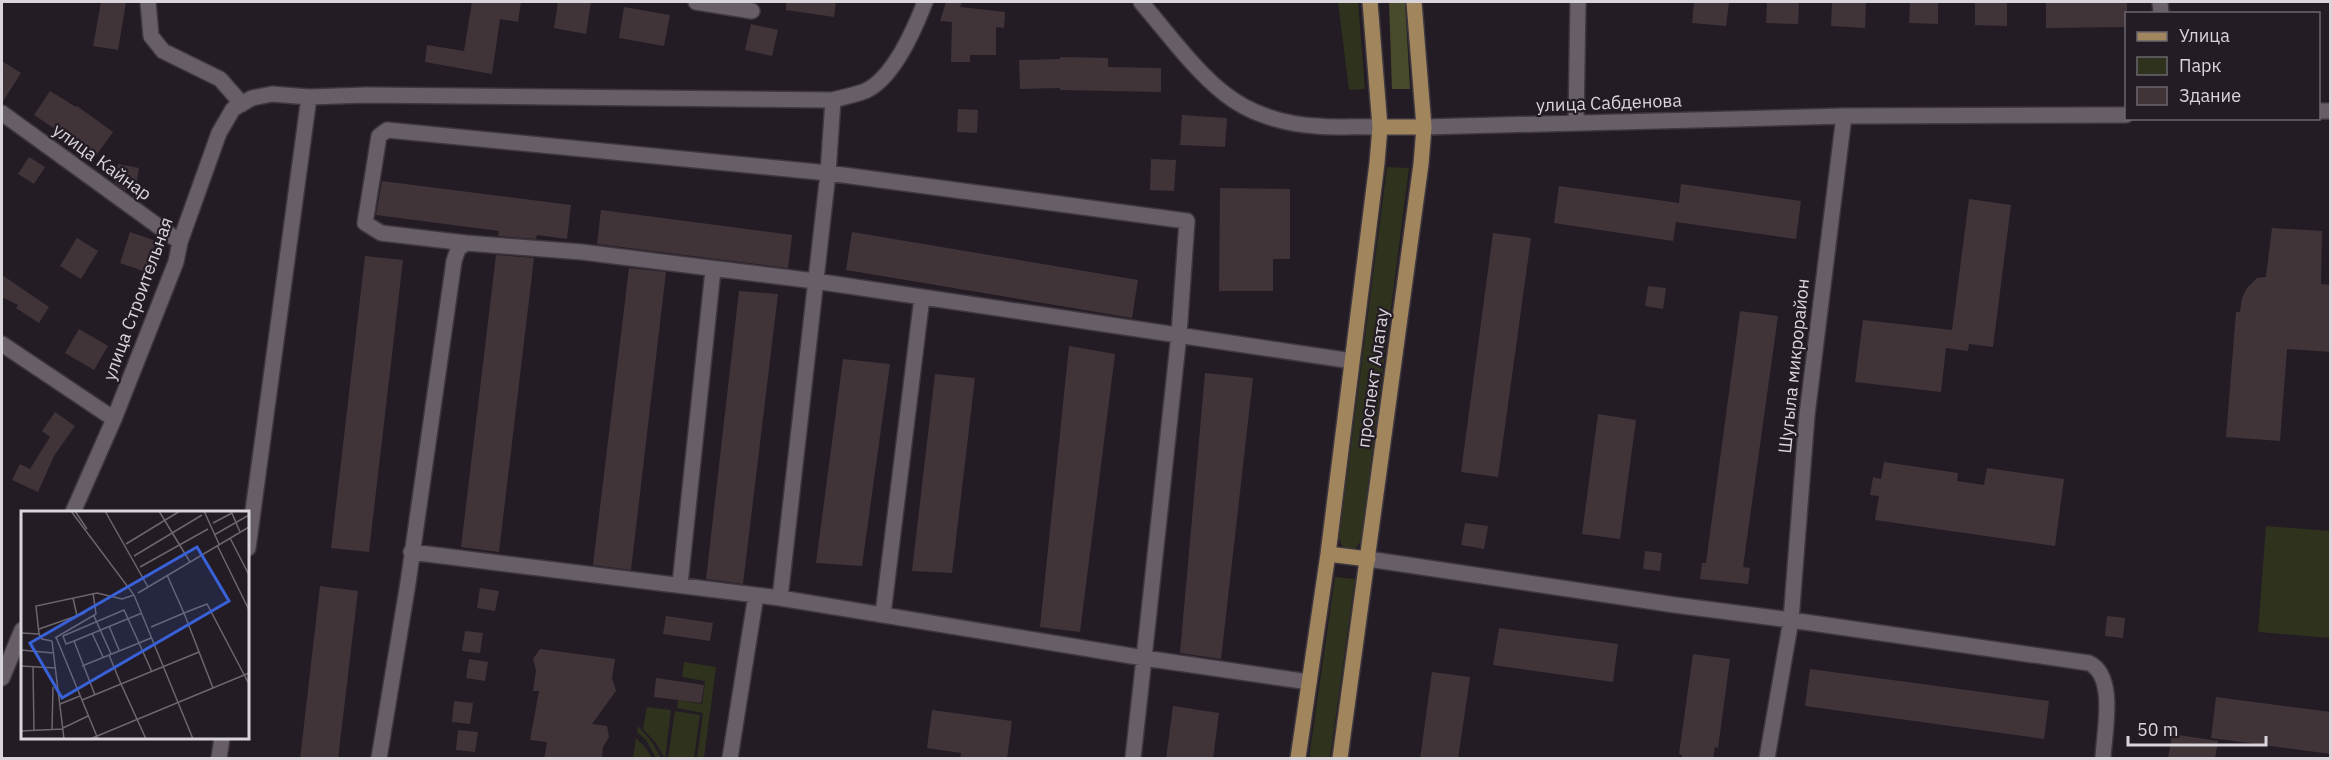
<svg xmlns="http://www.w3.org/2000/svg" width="2332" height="760" font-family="'IBM Plex Sans',sans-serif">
  <rect width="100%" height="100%" fill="#231c25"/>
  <path fill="#2f321c" d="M1338,2H1358L1365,89L1349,90Z
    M1387,167L1409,168L1361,541L1355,549H1346L1342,546L1339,538Z
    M2266,526L2330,531V638L2258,632Z
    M1335,577L1355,579L1330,758H1309Z
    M684,662L716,667L704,758H697L703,713L677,708L678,700L702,704L705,681L682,677Z
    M647,707L671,710L665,758L655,742L643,729Z
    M675,711L700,715L694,758H668Z
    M638,726L652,742L661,758H656L646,740L637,732Z
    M636,738L645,747L652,758H633Z"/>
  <path fill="#474b2b" d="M1389,2H1405L1410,89H1392Z"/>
  <path fill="#403439" d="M101,2H126L118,50L93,46Z
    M472,2H521L518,22L500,19L492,74L425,62L427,45L464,51Z
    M558,2H591L586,34L554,28Z
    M786,2H836L834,17L786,10Z
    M946,2H962L960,7L1005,12L1004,28L996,27V55H970V62H951L952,22L940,21Z
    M1694,2H1729L1726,26L1692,23Z
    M1767,2H1799L1798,24L1766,23Z
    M1832,2H1866L1865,28L1831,26Z
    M1910,2H1938V24L1909,23Z
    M1975,2H2007V26L1975,25Z
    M2046,2H2127V27L2046,28Z
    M624,7L670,15L664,46L619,38Z
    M751,24L778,30L772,56L745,50Z
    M1060,57L1108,58V67L1161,68V92L1060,90V88L1020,89L1019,60L1060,59Z
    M2,61L21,73L2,103Z
    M50,91L76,107L77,106L113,132L95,157H89L57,133L58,131L34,115Z
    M958,109L978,110L977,133L957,132Z
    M1182,115L1227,118L1225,147L1180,145Z
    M29,157L45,167L34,184L18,174Z
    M1151,159L1176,160L1174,191L1150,190Z
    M118,164L139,168L136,185L133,192L125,190L115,183Z
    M382,181L571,205L567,239L537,235L536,239L498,236L499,231L376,215Z
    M1681,184L1801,201L1796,239L1676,222L1673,241L1554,223L1559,186L1679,203Z
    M1220,188L1290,189V259H1273V291H1219Z
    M1969,199L2011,205L1993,347L1969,344L1968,351L1946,348L1941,392L1855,382L1863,320L1952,330Z
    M601,210L792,235L788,268L597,244Z
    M2272,228L2322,231L2321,284L2331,285V352L2287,349L2280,441L2226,437L2236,312H2240L2242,298L2247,288L2257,278L2266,277Z
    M130,232L156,241L146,272L120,263Z
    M852,232L1138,280L1132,318L846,270Z
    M1493,233L1531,238L1498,477L1461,472Z
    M77,238L98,251L81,279L60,266Z
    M496,255L534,258L499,552L461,547Z
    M365,256L403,260L369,552L331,548Z
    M629,268L666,272L631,570L593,565Z
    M2,275L49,307L39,323L16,308L18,305L2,297Z
    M1648,286L1666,288L1663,309L1645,306Z
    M739,291L778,294L743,584L706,579Z
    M1740,311L1778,316L1743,567L1750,568L1748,584L1700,579L1702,563H1706Z
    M79,329L108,346L94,370L65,353Z
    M1069,346L1115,354L1080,632L1040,627Z
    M843,359L890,364L862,566L816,563Z
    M1205,373L1253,378L1221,659L1180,653Z
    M935,374L975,378L952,573L912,571Z
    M55,412L75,426L54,456L38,492L12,480L20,464L30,469L50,437L42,431Z
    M1598,414L1636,420L1620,539L1582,534Z
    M1884,462L1958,473L1957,481L1984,485L1987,468L2064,479L2055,546L1875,520L1879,496L1870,495L1873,477L1881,479Z
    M1465,523L1488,526L1484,549L1461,545Z
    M1645,551L1662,553L1660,571L1643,569Z
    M320,586L358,591L338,759H300Z
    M480,588L499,591L495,611L477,608Z
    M666,616L713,623L710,641L663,634Z
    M2107,616L2125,618L2123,638L2105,636Z
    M1499,628L1618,644L1613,682L1493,665Z
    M465,631L483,633L480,653L462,651Z
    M540,649L615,659L612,678L616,691L592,724L607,726L609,737L603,747L602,759H544L547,742L530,740L539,691H533L536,670L533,659Z
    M1693,654L1730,659L1718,748L1715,747L1713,759H1682V755L1679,754Z
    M469,659L488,662L485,681L466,678Z
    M1810,669L2049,701L2044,739L1805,706Z
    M1432,672L1470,677L1458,759H1420Z
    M656,678L704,685L701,703L654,697Z
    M2216,697L2331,712V754L2211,738Z
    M454,701L473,703L470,724L452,722Z
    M1173,706L1219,713L1213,759H1166Z
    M932,710L1012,721L1007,759H960L961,753L927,748Z
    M458,730L478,732L475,752L456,750Z
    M2172,734L2218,741L2215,759H2168Z"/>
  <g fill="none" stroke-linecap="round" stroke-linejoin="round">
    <g stroke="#3e373f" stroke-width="18">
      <path id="minor" d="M148,2L151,36L163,51L220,79L242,104
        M696,2L752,11
        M1141,2C1166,31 1195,71 1225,94C1250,114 1284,124 1316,126C1337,128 1359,126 1380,127
        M2160,2L2161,14
        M2318,111H2330
        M2,113L180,242
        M1576,123L1578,2
        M1424,127L1844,116L2126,115
        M2,344L114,419
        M73,512L114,419L176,262L180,242L219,133L233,109L252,98L272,94L309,97L366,95L833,100C843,97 855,95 865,91C893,79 915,28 925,2
        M248,548L309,97
        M411,552L780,598L1144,658L1179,334L1187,221L828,173L387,130L379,136L365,223L381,233L466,243
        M1368,559L1675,605L1791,620L1807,415L1844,116
        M680,584L713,270
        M780,598L828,173L833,100
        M883,614L922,297
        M2,678L22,630
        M219,758L222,738
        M379,758L408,583L454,261L458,249L466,243L582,252L815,281L1352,361
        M730,758L756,595
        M1133,758L1144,658L1309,682
        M1767,758L1791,620L2089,663C2117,676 2104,733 2103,758"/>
    </g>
    <g stroke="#3e373f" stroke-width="18">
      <path id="major" d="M1380,127H1424
        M1328,554L1368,559
        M1298,758L1328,554L1377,163L1380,127L1370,2
        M1340,758L1421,164L1424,127L1414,2"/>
    </g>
    <use href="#minor" stroke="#675e68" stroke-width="15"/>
    <use href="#major" stroke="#a1865d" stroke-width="15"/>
  </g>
  <g text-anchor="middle" stroke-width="4.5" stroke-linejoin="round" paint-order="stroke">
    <g font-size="18" fill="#dad4db" stroke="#231c25">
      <text transform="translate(1609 103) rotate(-2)" y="6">улица Сабденова</text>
      <text transform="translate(102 162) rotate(36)" y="6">улица Кайнар</text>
      <text transform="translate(138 299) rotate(-70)" y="6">улица Строительная</text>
      <text transform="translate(1794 366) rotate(-84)" y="6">Шугыла микрорайон</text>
      <text transform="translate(1373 378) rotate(-82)" y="6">проспект Алатау</text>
    </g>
  </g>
  <g transform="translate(21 511)">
    <rect width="228" height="228" fill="#231c25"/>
    <path fill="none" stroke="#6c666e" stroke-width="1.5" d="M50,0L113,84L172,228M54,0L66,18M84,0L127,76M138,0L169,51M183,0L198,33M210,0L219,21M192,12L211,2M193,24L228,4M209,27L228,64M105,33L159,0M196,34L228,99M113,45L181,4M119,56L187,18M117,82L228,16M52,87L56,105M73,105L90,143M88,115L98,139M130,116L163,102L146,64M18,118L64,102M0,122L18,123L21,128L31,130M71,122L82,146M18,123L15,95L76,82L101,88L113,84M35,126L77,228M34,127L75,103L72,82M130,127L118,132L131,161M31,130L43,228M53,130L45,133L42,125L103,99L118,132L61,155M0,139L32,142M88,144L100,173L178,141M0,155L35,157M12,156L13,220M192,177L163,102L186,93L228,173M74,184L53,130L121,102M61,189L100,173L125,228M39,193L59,185M42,217L67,205M31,219L32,176M0,220L42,218M69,228L228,162"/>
    <path fill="#3962d8" fill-opacity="0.15" stroke="#3962d8" stroke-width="3" d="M176,36L208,90L41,187L9,132Z"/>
    <rect width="228" height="228" fill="none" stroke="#dad4db" stroke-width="3"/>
  </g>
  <rect width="2332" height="760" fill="none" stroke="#dad4db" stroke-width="6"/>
  <rect x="2125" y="12" width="195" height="108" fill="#231c25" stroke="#6c666e" stroke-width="1.5"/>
  <rect x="2137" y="32" width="30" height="9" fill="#a1865d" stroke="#6c666e" stroke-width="1.5"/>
  <text x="2179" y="42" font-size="18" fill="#dad4db">Улица</text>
  <rect x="2137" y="57" width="30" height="18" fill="#2f321c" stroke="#6c666e" stroke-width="1.5"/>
  <text x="2179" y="72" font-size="18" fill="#dad4db">Парк</text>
  <rect x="2137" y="87" width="30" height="18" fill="#403439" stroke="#6c666e" stroke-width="1.5"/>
  <text x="2179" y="102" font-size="18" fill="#dad4db">Здание</text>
  <path d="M2128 736v9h138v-9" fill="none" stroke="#dad4db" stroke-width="3"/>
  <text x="2137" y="736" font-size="18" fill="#dad4db" stroke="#231c25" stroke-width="4.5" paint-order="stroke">50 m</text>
</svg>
